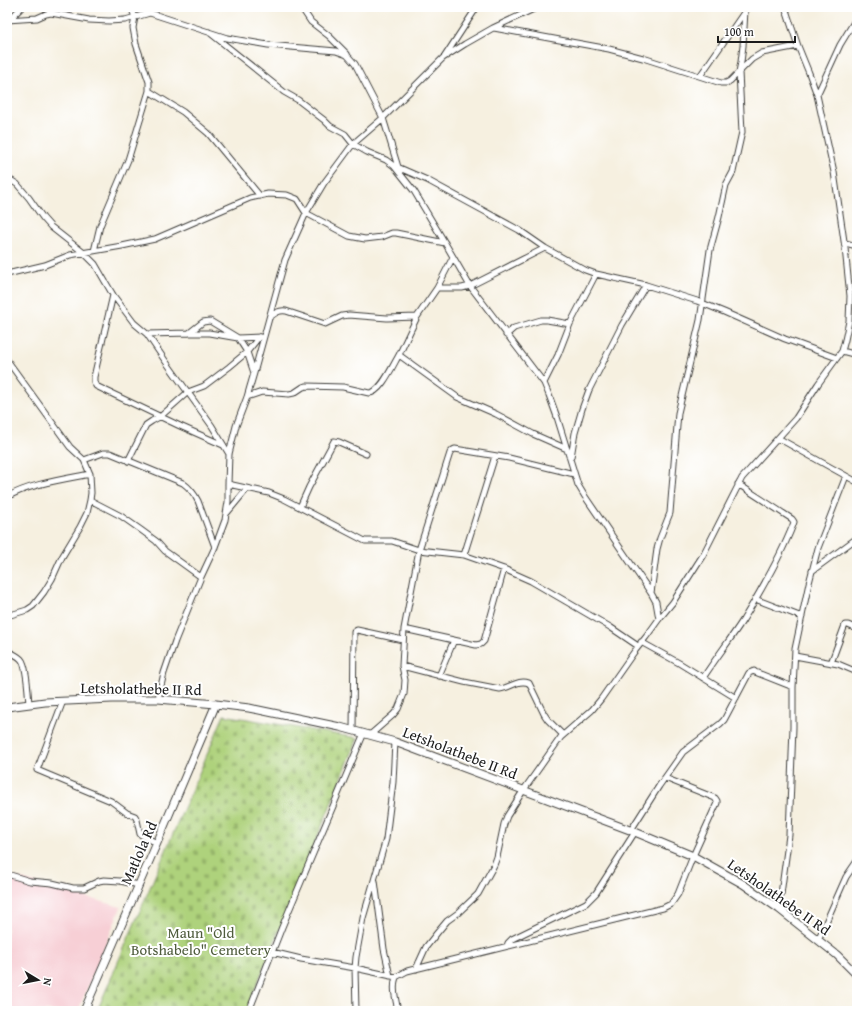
<svg xmlns="http://www.w3.org/2000/svg" width="864" height="1018" font-family="'Gentium Book Plus',serif">
  <defs>
    <pattern id="cemetery-stones" width="16" height="16" patternUnits="userSpaceOnUse"><rect width="16" height="16" fill="#aed27b"/><path d="M2 7V4a2 2 0 0 1 4 0v3zM10 15v-3a2 2 0 0 1 4 0v3z" fill="#95b46a"/></pattern>
  </defs>
  <rect width="100%" height="100%" fill="#fff"/>
  <filter id="ink" filterUnits="userSpaceOnUse"><feTurbulence type="fractalNoise" baseFrequency=".025" numOctaves="2"/><feDisplacementMap in="SourceGraphic" scale="8" xChannelSelector="R" yChannelSelector="G"/><feConvolveMatrix kernelMatrix="1 2 1 2 8 2 1 2 1" color-interpolation-filters="sRGB"/></filter>
  <filter id="wash" filterUnits="userSpaceOnUse"><feTurbulence type="fractalNoise" baseFrequency=".012" numOctaves="4" result="noise"/><feDisplacementMap in="SourceGraphic" scale="16" xChannelSelector="R" yChannelSelector="G"/><feGaussianBlur stdDeviation="0.9" result="paint"/><feColorMatrix in="noise" values="0 0 0 0 0 0 0 0 0 0 0 0 0 0 0 0 0 1.4 0 .05"/><feComposite in="paint" operator="in"/></filter>
  <g filter="url(#wash)">
    <rect width="100%" height="100%" fill="#f6f0e0"/>
    <path fill="#f7cfd5" d="M7,875L121,907L78,1011H7Z"/>
    <path fill="url(#cemetery-stones)" stroke="#65774c" d="M224,715L358,738L246,1011H97Z"/>
  </g>
  <g filter="url(#ink)">
    <g fill="none" stroke-linecap="round" stroke-linejoin="round">
      <g stroke="#3d3c39" stroke-width="7">
        <path id="street" d="M301,7L311,22L329,36L347,54
          M7,20L37,18L46,14L51,13L89,20L109,21L125,20L150,13L227,38L268,45L336,51L347,55L355,64L383,118L398,167
          M9,20L22,7
          M494,28L609,49L643,58L721,83H726L730,81L752,59L762,53L798,46
          M209,32L284,92L298,100L324,120L330,126L345,134L353,144L367,152L386,160L394,166L414,191L445,243L470,286L544,383L549,395L557,417L578,485L584,495L651,593L656,602L659,619
          M445,56L477,7
          M700,76L745,11
          M149,91L183,112L208,133L260,196
          M817,95L840,45L857,17
          M395,166L427,180L519,230L545,248L585,270L596,274L646,285L697,301L724,312L785,339L837,358
          M7,178L17,184L29,198L43,218L51,227L84,253L95,264L113,295L134,323L147,334L164,359L212,426L229,454
          M845,243L857,246
          M545,248L470,286L462,288H437L417,317L399,355L457,397L496,414L533,434L567,449
          M94,251L100,226L128,160L149,91V82L136,44L133,28L135,17L131,7
          M7,274L45,265L70,255L122,246L155,239L250,198L268,194L287,195L297,199L306,213L349,236L365,239L382,237L392,233H396L445,243
          M437,288L453,257
          M113,295L94,377V382L96,386L180,426L223,445
          M270,317C275,313 279,310 286,311L325,324L342,316L349,315L387,318L417,317
          M189,333L203,322L210,321L238,338L247,352L254,373
          M147,334L189,333H209L238,338L261,337
          M506,335L514,328L541,320H547L570,324
          M842,351L857,355
          M7,360L70,447L84,460
          M544,383L558,355L570,324L596,274
          M247,397L262,392L289,394L294,393L303,387L307,386L343,387L369,393C381,393 393,365 399,355
          M778,438L857,482
          M571,457L575,433L582,409L589,390L622,325L646,285
          M128,461L146,425L152,421L161,416L188,392L204,386L229,367L247,352L259,337
          M574,474L509,458L455,449L453,450L450,453L419,550L464,555L504,569L531,581L610,627L638,646
          M228,484L269,493L284,499L365,541H392L419,550L404,629L402,666L405,680L404,694L398,709L393,715L370,735
          M7,497C29,484 65,479 90,474L84,460L103,453H110L183,483C190,488 194,493 198,501L215,547
          M90,500L121,516L141,530L156,541L165,551L201,577
          M300,507L309,487L334,441L339,442L366,454
          M227,513L247,489
          M464,555L495,456
          M812,571L857,538
          M651,593L657,549L660,538L670,513L678,413L700,320L710,250L719,217L726,185L733,172L742,132L739,72L741,62L743,46L745,10L746,7
          M755,599L802,617
          M7,616L27,610L33,606L44,592L52,579L62,557L80,527L87,513L90,500L91,493L90,474
          M404,629L476,645L481,644L484,641L504,569
          M641,642L679,663L736,698
          M7,651C12,653 17,655 21,659C27,665 28,694 29,704
          M795,656L838,664L857,672
          M831,663L845,625H848L857,629
          M402,666L464,682L500,689C510,688 518,679 529,683L544,714L548,720L563,735
          M439,676L454,640
          M703,678C716,658 730,640 743,620C762,589 780,558 793,525L794,522L792,519L738,484
          M158,699L164,673L175,641L201,577L215,547L225,520L228,502V484L229,454L236,426L247,397L254,373L285,260L306,213L324,183L353,144L383,118L443,58L465,44L493,28L538,7
          M63,701L37,770L111,801L127,813L135,816L137,820L140,834L145,837L157,843
          M353,730L354,632L357,630L403,640
          M631,830L659,786L683,752L720,724L724,720L749,673L754,671L755,672L793,687
          M7,874L30,881L52,883L73,888H84L99,881L104,880L120,881L139,885
          M375,881L384,949L390,976
          M779,909L789,835L793,727V687L795,649L809,583L818,548L846,476
          M818,940L846,877L857,861
          M507,946L508,943L512,939L586,903L596,893L635,832
          M272,952L301,959L355,968L396,977
          M416,969L426,947L437,933L447,921L458,913L478,894L494,865L497,857L504,824L507,816L523,791L561,737L592,710L601,699L634,652L646,637L659,619L673,602L703,555L742,478L796,418L818,384L842,351L845,340L849,321L850,296L845,248L834,172L817,95L809,73L798,46L785,7
          M249,1011L282,927L364,733
          M356,1011L355,968L356,957L363,918L386,839L393,782L395,742
          M398,1011C396,1000 392,988 396,977L407,971L663,908L671,904L678,894L693,856L717,803V801L715,798L665,778"/>
      </g>
      <g stroke="#3d3c39" stroke-width="9">
        <path id="secondary" d="M7,707L45,702L112,699H158L216,704L249,708L340,727L395,742L635,832L693,856L743,884L779,909L837,955L857,975
          M84,1011L157,843L216,704"/>
      </g>
      <use href="#street" stroke="#fff" stroke-width="5"/>
      <use href="#secondary" stroke="#fff" stroke-width="7"/>
    </g>
  </g>
  <g text-anchor="middle" stroke-width="4" stroke-linejoin="round" paint-order="stroke">
    <g font-size="15" fill="#1c1c1c" stroke="#fff">
      <text transform="translate(141 689) rotate(1)" y="5">Letsholathebe II Rd</text>
      <text transform="translate(460 753) rotate(21)" y="5">Letsholathebe II Rd</text>
      <text transform="translate(139 853) rotate(-66)" y="5">Matlola Rd</text>
      <text transform="translate(779 897) rotate(35)" y="5">Letsholathebe II Rd</text>
    </g>
    <g font-size="15" fill="#4f5c3d" stroke="#fff">
      <text x="201" y="938">Maun "Old<tspan x="201" dy="17">Botshabelo" Cemetery</tspan></text>
    </g>
  </g>
  <rect width="864" height="1018" fill="none" stroke="#fff" stroke-width="24"/>
  <g transform="translate(38 980) rotate(100)" stroke="#ffffff" stroke-width="3" paint-order="stroke">
  <path d="M0-3L7 15L0 10L-7 15Z" fill="#1c1c1c"/>
  <text y="-6" font-size="11" font-weight="bold" text-anchor="middle" fill="#1c1c1c">N</text>
  </g>
  <path d="M718 36v6h77v-6" fill="none" stroke="#1c1c1c" stroke-width="2"/>
  <text x="724" y="36" font-size="12" fill="#1c1c1c" stroke="#ffffff" stroke-width="3" paint-order="stroke">100 m</text>
</svg>
